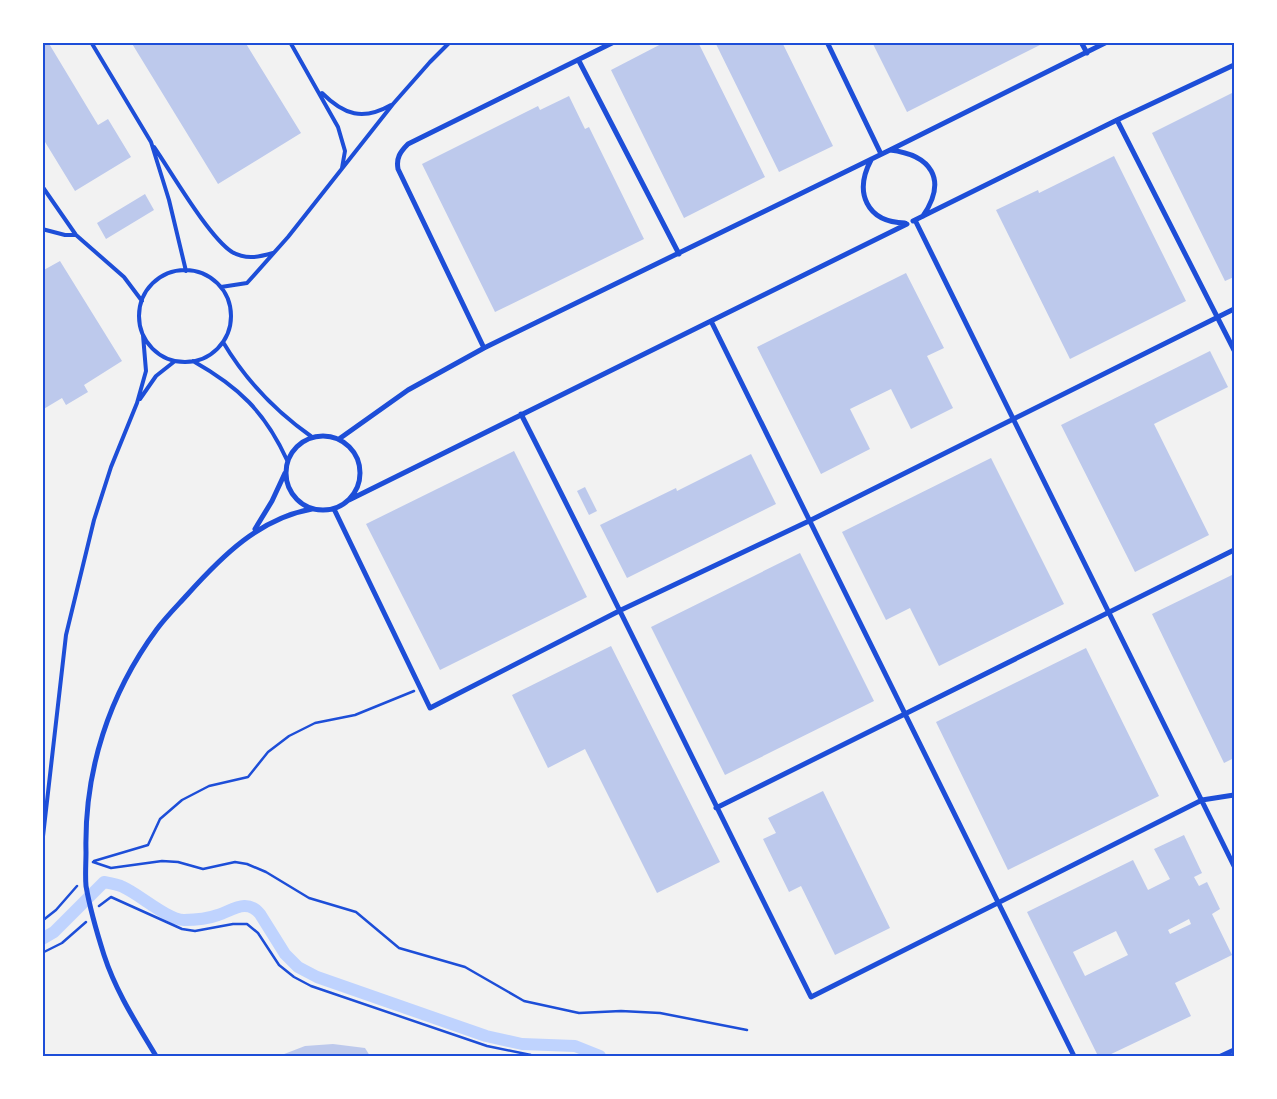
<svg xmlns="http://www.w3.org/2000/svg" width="1277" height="1099" font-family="'DM Sans',sans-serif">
  <rect width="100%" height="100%" fill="#f2f2f2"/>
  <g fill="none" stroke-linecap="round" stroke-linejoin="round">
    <path stroke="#bfd3fe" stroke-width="12" d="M42,939L54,932L104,882C110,883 117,884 123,887C139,894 168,920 184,920C195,920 207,919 218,915C233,910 247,898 260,914L285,954L298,967L317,977L486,1036L522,1044L575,1046L600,1056"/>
  </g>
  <path fill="#bdc9ec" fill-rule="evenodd" d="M42,42H48L98,125L108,119L131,157L75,191L42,137Z
    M131,42H245L301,133L218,184Z
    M665,42H698L765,177L684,218L611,70Z
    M715,42H782L833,146L779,172Z
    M872,42H1046L907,112Z
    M1234,92V277L1225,281L1152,133Z
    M569,96L585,129L589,127L644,239L495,312L422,164L538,106L540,110Z
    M1114,156L1186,301L1070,359L996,210L1038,190L1039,193Z
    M145,194L154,210L106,239L97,223Z
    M60,261L122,361L84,385L88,392L66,405L62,398L42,410V271Z
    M906,273L944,348L927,356L953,408L911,429L891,389L850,409L870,449L821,474L757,347Z
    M1210,351L1228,387L1154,424L1209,535L1135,572L1061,425Z
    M514,451L587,597L440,670L366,524Z
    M751,454L776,504L627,578L600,525L676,488L677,491Z
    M991,458L1064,604L939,666L910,608L886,620L842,532Z
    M585,487L597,511L589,515L577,491Z
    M800,553L874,701L725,775L651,627Z
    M1234,574V758L1224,763L1152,614Z
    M611,646L720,862L657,893L585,749L548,768L512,695Z
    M1086,648L1159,796L1008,870L936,722Z
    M823,791L890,928L835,955L801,886L789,892L763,839L776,833L768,818Z
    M1184,835L1202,873L1194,877L1199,886L1207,882L1220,909L1212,914L1232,955L1175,983L1191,1016L1107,1056H1098L1027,912L1133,860L1148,890L1170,879L1154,849ZM1189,919L1191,924L1170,934L1168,930ZM1116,931L1128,955L1085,976L1073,952Z
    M333,1044L365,1048L370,1056H279L305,1046Z"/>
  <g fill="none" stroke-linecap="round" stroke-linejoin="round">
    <path stroke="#1d4ed8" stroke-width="2.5" d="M94,861L148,845L160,819L182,800L209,786L248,777L268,752L289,736L315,723L355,715L414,691
      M93,862L111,868L162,861L178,862L203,869L235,862L247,864L266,872L309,898L356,912L399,948L465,967L524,1001L579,1013L621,1011L660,1013L747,1030
      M99,906L111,897L182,929L195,931L233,924H247L258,933L279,965L294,977L311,986L487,1046L531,1055L569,1056
      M42,921L56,910L77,886
      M42,953L62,943L86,922"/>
    <path stroke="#1d4ed8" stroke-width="4" d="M91,42L151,142L169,200L186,271
      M290,42L338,127L345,151L342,168
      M322,93C344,115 363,121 391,105
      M154,147C172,173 208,236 232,252C246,260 259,257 273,253
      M42,186L76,235L124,277L142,301
      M42,229L65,235H76
      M139 316a46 46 0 1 1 92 0a46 46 0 1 1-92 0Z
      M221,287L247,283L288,237L393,104L430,62L450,42
      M223,342C246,381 275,411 312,437
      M193,361C239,387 265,412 287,460
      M140,399L156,376L175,361
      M42,845L66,635L94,520L111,467L137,403L146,371L143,335"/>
    <path stroke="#1d4ed8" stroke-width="5" d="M827,42L881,154
      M1081,42L1087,53
      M579,61L679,254
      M1117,120L1234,350
      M890,150L1107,42
      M871,160C854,192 866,222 905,223
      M915,220L1234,866
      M913,221L1117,120L1234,65
      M711,321L1074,1056
      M484,348L398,169C396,158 400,152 408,144L614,42
      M521,414C620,608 714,803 811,997L1202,800L1234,795
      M286 473a37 37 0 1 1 74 0a37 37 0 1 1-74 0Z
      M339,439L408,390L484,348L890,150C931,155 948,179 923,216
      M349,500L907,224
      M334,509L430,708L621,610L809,521L1234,309
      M255,529L272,501L285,473
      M716,808L1234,550
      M156,1056C137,1024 116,992 104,955C97,933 90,909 86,886C85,875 86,863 86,852C84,771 109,694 157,629C166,617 177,606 187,595C222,556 260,518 312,509
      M1221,1056L1234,1050"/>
  </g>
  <rect width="1277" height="1099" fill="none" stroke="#ffffff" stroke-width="88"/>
  <rect x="44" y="44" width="1189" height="1011" fill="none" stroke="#1d4ed8" stroke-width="2"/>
</svg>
